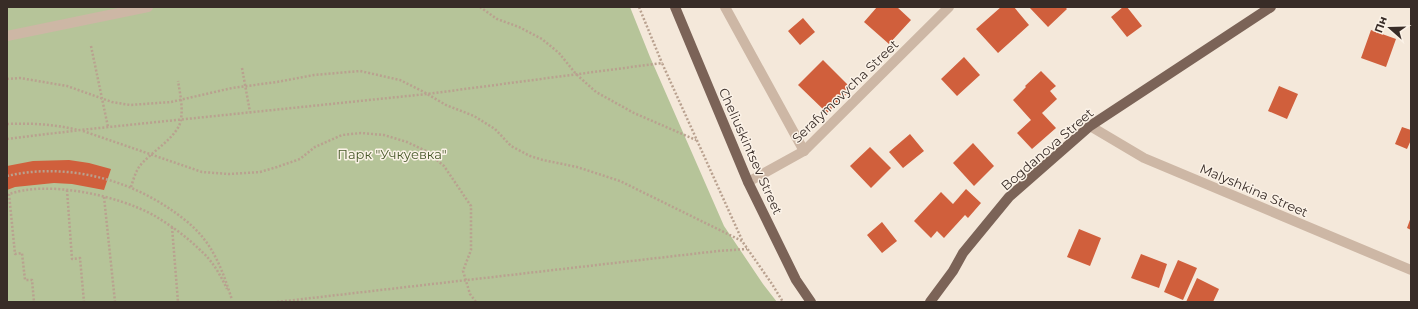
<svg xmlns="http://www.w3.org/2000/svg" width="1418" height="309" font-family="Montserrat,sans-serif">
  <rect width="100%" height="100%" fill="#f4e8da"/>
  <path fill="#b6c499" d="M7,7H630L650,57L724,226L763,284L777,302H7Z"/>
  <path fill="#d05f3c" d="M877,7H897L911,20L889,44L864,22Z
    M1001,7H1014L1029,25L998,53L976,29Z
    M1029,7H1065L1067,9L1048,27Z
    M1123,7H1127L1142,26L1127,37L1111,17Z
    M803,18L815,32L800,45L788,31Z
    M1371,30L1396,39L1386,67L1361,58Z
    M964,57L980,75L957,96L941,79Z
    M823,60L852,89L827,113L798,85Z
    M1041,71L1056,86L1050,91L1057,99L1042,113L1056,128L1032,149L1017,133L1031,120L1013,100L1026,87L1025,86Z
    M1279,86L1298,94L1287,119L1268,111Z
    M1402,127L1411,130V140L1407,149L1395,144Z
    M910,134L924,151L903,168L889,152Z
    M973,143L994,166L974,186L953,163Z
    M870,147L891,168L871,188L850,166Z
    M69,160L89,163L111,169L104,190L72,184L54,183L15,187L7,190V166L33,161Z
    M966,189L981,203L968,218L965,215L944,238L937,231L931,238L914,221L941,192L953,204Z
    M1411,217V230L1407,228Z
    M882,222L897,241L882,253L867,235Z
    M1079,229L1101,238L1090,266L1067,257Z
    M1141,254L1167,264L1159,288L1131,278Z
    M1178,260L1197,268L1183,300L1164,292Z
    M1197,278L1219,289L1213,302H1186Z"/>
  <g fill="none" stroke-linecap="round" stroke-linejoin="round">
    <path stroke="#b9a18f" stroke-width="2.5" stroke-dasharray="2 2" stroke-linecap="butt" d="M480,7L497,19L519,27L542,39L559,53L576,74L596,92L634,113L696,140
      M639,7L662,63
      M91,46L108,127
      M242,68L250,112
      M7,79L20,78L67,86L112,102L130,105L171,102L232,88L277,82L314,75L360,71L400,80L422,91L446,105L474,116L495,129L511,146L530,156L543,160L577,167L620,181L742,241L772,284L783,302
      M7,124C31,123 54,124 78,130
      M83,131L202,172L229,174L260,172L277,167L300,159L315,147L342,135L361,133L384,135L407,142L426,151L444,166L471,206V250L463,271L470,294L476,302
      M7,139L80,130L427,94L662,63L742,240
      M7,176C62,163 123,177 170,209C182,217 195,227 204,239C218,257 225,278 232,300
      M131,187C133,181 135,173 139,167C150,152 179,137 181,119C183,107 180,93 178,81
      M67,190L72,259L80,258L84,302
      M9,194L15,254L22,253L25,280H32L34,302
      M7,195C46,179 120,196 155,216C170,225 187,237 199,249C212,260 220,274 227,289
      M104,197L115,302
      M172,227L178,302
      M277,302L718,251L747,249"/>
    <path stroke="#cdb7a5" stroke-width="10" d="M725,7L804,151
      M7,36L148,7"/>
    <path stroke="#cdb7a5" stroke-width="10" d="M1090,126L1144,158L1411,270
      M748,182L804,151L949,7"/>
    <path stroke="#7b6357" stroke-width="10" d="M675,7L748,182L796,280L811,302
      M930,302L953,271L963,253L1009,197L1090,126L1271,7"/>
  </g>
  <g text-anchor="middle" stroke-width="3" stroke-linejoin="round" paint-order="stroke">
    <g font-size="13" fill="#382c27" stroke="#fbf2e7">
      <text transform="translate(845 91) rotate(-44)" y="5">Serafymovycha Street</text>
      <text transform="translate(1047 149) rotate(-41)" y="5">Bogdanova Street</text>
      <text transform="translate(751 151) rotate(66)" y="5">Cheliuskintsev Street</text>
      <text transform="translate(1254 190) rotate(23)" y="5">Malyshkina Street</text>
    </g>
    <g font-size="13" fill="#475829" stroke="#fbf2e7">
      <text x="392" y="159">Парк "Учкуевка"</text>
    </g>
  </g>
  <rect width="1418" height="309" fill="none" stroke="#382c27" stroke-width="16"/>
  <g transform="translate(1390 28) rotate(290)" stroke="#fbf2e7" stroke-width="3" paint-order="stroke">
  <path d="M0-3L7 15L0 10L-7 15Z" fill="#382c27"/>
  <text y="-6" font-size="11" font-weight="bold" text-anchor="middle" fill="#382c27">Пн</text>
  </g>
</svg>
